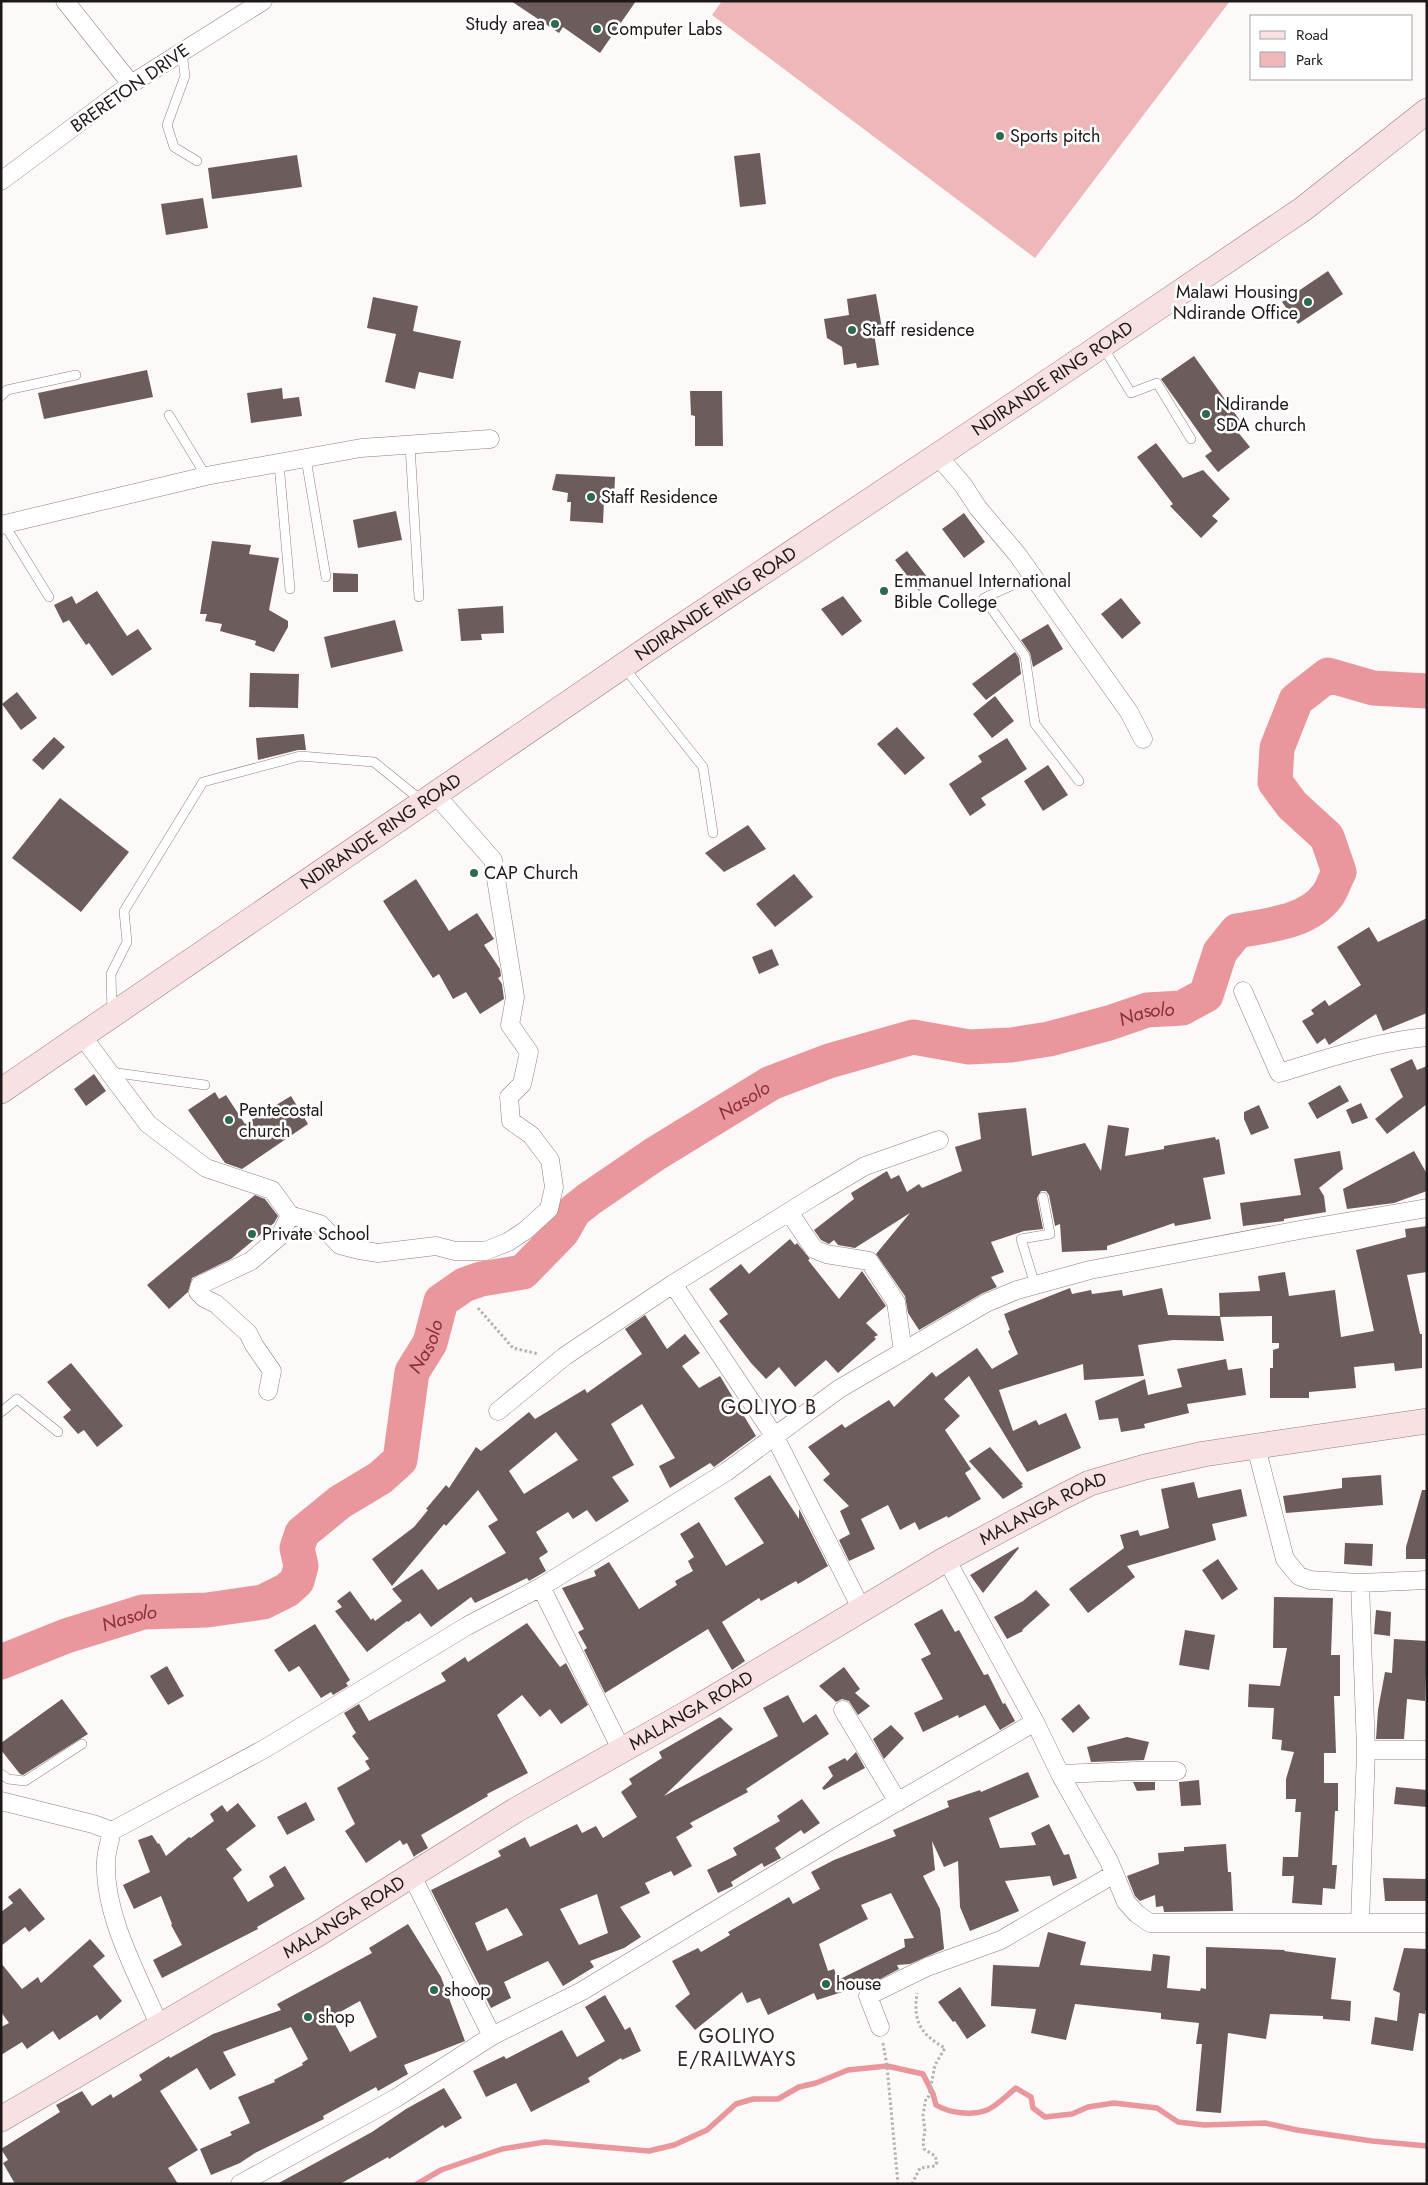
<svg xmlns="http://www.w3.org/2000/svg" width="1428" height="2185" font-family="Jost,sans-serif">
  <rect width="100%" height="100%" fill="#fdf9f9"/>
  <path fill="#eeb7b9" d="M722,1H1230L1035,258L712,15Z"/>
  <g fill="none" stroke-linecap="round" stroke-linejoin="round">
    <path stroke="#e9979c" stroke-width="5.5" d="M417,2184L441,2170L502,2149L545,2142L649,2151L674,2145L707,2130L736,2104L753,2099H778L799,2087L816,2083L848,2070L887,2066L923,2074L933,2094L936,2105C949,2113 972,2116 987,2110C997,2106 1007,2095 1016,2088L1031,2097L1033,2108L1045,2117L1072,2114L1088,2107L1114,2103L1157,2108L1178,2122L1204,2125L1265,2123L1297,2130L1372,2141L1427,2146"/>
    <path stroke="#e9979c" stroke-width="35" id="s1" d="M1,1662L66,1636L143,1612L207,1610L263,1602L287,1590L297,1581L301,1566L297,1548L302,1533L340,1502L380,1478L400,1460L412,1372L430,1343L441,1301L464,1285L481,1279L523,1272L562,1232L574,1211L589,1199L655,1154L771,1083L829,1061L913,1037L969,1047L1011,1045L1049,1039L1109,1023L1147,1010L1182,1008L1206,995L1220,952L1237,931C1267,925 1307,923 1327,896C1332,890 1335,879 1339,872L1327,837L1292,805L1275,782L1277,748L1296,700L1328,675L1373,688L1427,691"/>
  </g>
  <path fill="#6c5c5c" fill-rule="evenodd" d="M511,1H636L600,53L563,27L559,33Z
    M760,153L766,204L740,207L734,156Z
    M297,155L302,187L212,199L208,168Z
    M203,198L208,228L166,235L161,204Z
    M1328,271L1343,294L1298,324L1282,302Z
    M876,294L882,328L874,333L879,365L857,368L856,363L844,365L842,347L827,338L824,319L849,315L847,299Z
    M373,297L418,306L413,331L461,341L453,379L419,372L415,389L385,382L396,334L367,328Z
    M1194,356L1244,426L1237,431L1250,447L1218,472L1205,456L1212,451L1161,379Z
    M147,370L153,397L44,419L38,393Z
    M282,388L283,399L299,397L302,416L251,423L247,393Z
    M690,391H722L723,446H695V416L691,415Z
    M1156,443L1183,478L1203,470L1230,499L1212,516L1218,521L1201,538L1170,506L1173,504L1137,457Z
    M556,474L615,477L614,501H604L603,523L570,521L571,502H567L568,493L552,490Z
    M396,511L402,540L358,548L353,520Z
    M964,513L985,542L964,558L942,529Z
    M212,541L251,545L249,554L279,558L269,610L288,621V627L274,652L255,645L256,641L220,631L222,624L205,621L207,614H200Z
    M907,551L931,582L919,591L895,560Z
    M333,573L358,574V592H333Z
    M97,591L127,636L138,629L152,649L112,676L89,643L86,645L69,620L63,623L54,605L72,596L76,604Z
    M843,596L862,621L842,636L821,609Z
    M1121,598L1141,623L1122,639L1101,614Z
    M503,606L504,633L481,634L482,640L461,641L458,609Z
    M395,620L403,651L331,668L324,637Z
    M1048,624L1063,649L1033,667L1030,653L1021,640Z
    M1015,652L1019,658L1021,674L986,700L972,684Z
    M250,673L299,674L298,708L249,707Z
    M17,692L37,718L21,730L2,704Z
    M995,696L1014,721L992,738L973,714Z
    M897,727L925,758L905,775L877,744Z
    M304,734L306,750H298L258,760L256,738Z
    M54,737L65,747L43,770L32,760Z
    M1007,738L1027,769L981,798L986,805L970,816L949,784L982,762L978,756Z
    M1048,765L1068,795L1043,811L1024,781Z
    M60,798L129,852L81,912L12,858Z
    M748,825L766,849L724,872L705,853Z
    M794,874L813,897L775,927L756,904Z
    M416,879L449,931L477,913L494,939L484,945L500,969L501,976L498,978L502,984L504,999L480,1014L466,992L453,999L439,974L433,978L383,901Z
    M1427,918V1013L1383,1031L1376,1014L1329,1045L1325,1038L1317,1044L1302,1021L1314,1014L1311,1010L1325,1000L1329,1006L1361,985L1337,947L1369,927L1378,942Z
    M772,949L779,965L759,974L752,957Z
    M1412,1059L1417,1070L1427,1066V1104L1387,1134L1375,1119L1403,1097L1390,1069Z
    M94,1074L106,1091L86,1106L74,1089Z
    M1340,1085L1349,1101L1317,1119L1308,1103Z
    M215,1092L219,1099L226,1095L245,1124L291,1096L308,1124L242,1169L225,1163L188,1110Z
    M1361,1103L1368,1118L1352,1124L1346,1110Z
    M1259,1105L1269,1128L1251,1135L1244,1119V1112Z
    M1026,1108L1032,1156L1085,1143L1101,1171L1108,1125L1129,1128L1125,1156L1164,1149V1146L1215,1137L1216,1140L1219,1139L1225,1174L1203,1178L1211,1219L1175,1226L1174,1223L1107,1246V1250L1062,1252L1060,1224L1055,1226L1049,1195L1046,1191H1041L1037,1198L1043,1229L1024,1231L991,1242L1004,1272L991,1277L997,1287L981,1294L919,1330L908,1313L905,1296L876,1254L910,1213L855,1248L838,1245L834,1240L829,1244L821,1240L814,1230L854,1199L851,1193L887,1171L891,1179L899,1175L907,1192L919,1184L922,1188L962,1171L955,1147L981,1139L978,1113Z
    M1340,1151L1343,1169L1319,1188L1324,1196L1326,1212L1284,1219V1221L1243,1226L1240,1203L1301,1195L1294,1159Z
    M1414,1151L1427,1174V1191L1394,1203L1347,1209L1343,1189Z
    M255,1195L265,1199L278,1216L274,1223L231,1259L192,1278L188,1292L169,1309L147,1285Z
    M1427,1226V1272L1407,1275L1420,1334H1422V1368L1395,1371L1394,1363L1354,1367L1356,1388L1309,1392V1398H1270V1368H1273V1350L1279,1348V1343H1272V1316L1220,1317L1219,1293L1260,1291L1258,1276L1285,1272L1289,1296L1335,1290L1341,1337L1374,1331L1356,1250L1406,1237L1405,1229Z
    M790,1239L795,1245L797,1243L810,1259L808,1260L839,1299L862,1271L886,1306L866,1323L878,1335L874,1337L876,1339L838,1373L826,1360L795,1387L779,1367L766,1379L751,1363L719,1321L728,1314L709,1289L741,1264L749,1274Z
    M1070,1288L1072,1294L1091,1290L1092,1294L1122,1290L1123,1296L1162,1288L1168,1315L1220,1316L1224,1341L1173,1340L1138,1345L1144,1376L1084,1380L1083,1364L999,1390L1013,1431L1036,1420L1039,1425L1066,1413L1081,1448L1027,1472L969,1376L944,1399L960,1416L945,1430L971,1469L965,1473L981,1499L948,1518L947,1516L919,1530L915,1522L900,1530L888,1505L861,1519L875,1549L849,1561L839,1540L850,1534L840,1511L849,1506L823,1480L830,1474L808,1447L842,1424L845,1428L889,1400L894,1407L932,1372L936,1377L977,1348L992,1369L1018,1354L1008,1331L1010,1330L1004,1314Z
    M645,1315L667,1349L685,1334L700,1353L682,1366L699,1388L720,1376L756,1436L714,1467L710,1463L670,1488L659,1466L675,1458L642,1404L611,1424L634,1465L612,1477L629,1501L596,1522L587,1510L573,1519L568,1512L536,1532L548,1552L539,1558L546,1571L529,1581L527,1578L475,1603L471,1597L431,1627L420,1613L408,1622L407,1621L367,1652L335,1611L342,1607L337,1601L350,1591L371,1620L373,1618L375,1621L402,1601L392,1589L422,1569L438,1590L506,1553L488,1526L498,1520L478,1490L446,1526L444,1524L392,1586L372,1559L414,1527L428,1510L426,1509L446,1485L449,1488L476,1447L481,1451L529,1412L535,1419L585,1389L587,1393L642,1354L625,1329ZM556,1432L578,1460L524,1494L509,1471Z
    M1226,1359L1228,1370L1242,1368L1246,1395L1187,1404L1189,1413L1144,1424L1145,1428L1121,1432L1118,1418L1099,1420L1095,1401L1145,1379L1148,1395L1182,1387L1177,1369Z
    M71,1363L123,1426L97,1447L84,1430L78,1434L63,1417L71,1410L47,1382Z
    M990,1447L1023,1484L1021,1485L1023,1487L1003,1499L969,1461Z
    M770,1475L799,1519V1509L828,1566L798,1584L796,1581L761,1601L759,1598L722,1622L745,1661L732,1670L708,1629L605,1693L584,1650L587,1648L578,1632L584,1629L562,1588L596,1576L594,1571L609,1562L639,1609L677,1585L675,1581L693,1571L688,1561L694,1557L680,1534L699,1522L726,1566L764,1543L734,1498Z
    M1381,1475L1383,1505L1286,1513L1283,1496L1342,1488V1478Z
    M1194,1482L1198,1498L1241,1489L1247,1516L1212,1524L1216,1540L1127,1566L1135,1577L1088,1613L1069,1589L1124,1548L1120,1535L1138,1530L1140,1536L1169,1528L1161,1489Z
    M1422,1490H1427V1559H1406V1547Z
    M1345,1543L1373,1544L1372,1566L1344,1564Z
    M1018,1547L1019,1548L983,1593L970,1575Z
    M1218,1559L1238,1589L1222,1600L1202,1570Z
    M1036,1590L1050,1605L1022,1630L1023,1631L1007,1639L994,1617L1023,1601Z
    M1274,1597L1333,1598L1331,1655H1340V1696H1334L1336,1753H1324V1783H1338V1811H1335L1332,1865H1337L1335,1889L1323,1888L1322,1905L1292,1903L1294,1876H1282L1283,1857H1298L1301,1812H1295L1296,1799H1286V1779L1294,1752L1281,1750L1282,1740L1272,1739L1274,1708L1248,1707L1249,1684L1280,1686L1287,1648H1273Z
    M942,1609L955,1632L959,1630L984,1675L988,1674L1003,1704L1005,1703L1015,1721L1000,1730L985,1705L959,1718L958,1715L923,1732L914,1713L943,1699L921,1659L931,1654L914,1624Z
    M1376,1610L1391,1612L1390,1636L1374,1634Z
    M527,1623L560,1667L566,1663L588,1705L561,1724L550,1709L540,1717L522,1695L497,1715L528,1773L487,1794L488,1796L421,1835L428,1848L416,1855L414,1857L407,1843L403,1845L400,1840L366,1863L345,1831L355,1824L337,1788L370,1769L365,1761L369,1759L352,1736L356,1733L344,1713L359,1704L369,1721L446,1681L441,1673L465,1657L468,1662Z
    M315,1624L350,1680L346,1683L348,1686L333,1695L331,1692L321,1698L299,1666L289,1672L274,1650Z
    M1185,1630L1215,1635L1209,1670L1179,1665Z
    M1394,1639L1427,1641L1425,1701L1407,1699L1404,1739H1376L1378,1710L1385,1672L1392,1673Z
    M167,1666L184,1696L168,1705L150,1676Z
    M844,1667L860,1689L855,1693L870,1706L858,1715L849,1701L842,1699L836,1702L819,1686Z
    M788,1695L803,1723L816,1714L829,1734L746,1789L748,1792L690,1823L693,1827L676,1837L692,1866L674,1876L671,1871L645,1883L650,1893L620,1907L641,1937L624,1948L590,1961L594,1967L563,1986L548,1961L504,1982L511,1998L491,2008L431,1890L501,1856L498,1851L525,1837L530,1847L577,1824L582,1833L596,1826L603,1838L637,1817L621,1792L632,1784L629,1779L662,1758L659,1752L720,1717L733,1729L664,1796L778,1736L763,1708ZM597,1894L608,1933L579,1945L560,1909ZM507,1908L523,1935L487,1951L475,1923Z
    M62,1699L88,1734L23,1775L20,1774L1,1750V1743Z
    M1079,1704L1090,1718L1073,1733L1061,1719Z
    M891,1725L904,1738L884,1759L873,1739Z
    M1127,1737L1149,1742L1144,1760L1091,1762L1087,1747Z
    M856,1752L865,1768L824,1790L822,1788L833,1776L828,1767L845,1758L847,1761Z
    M1028,1772L1039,1797L989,1818L1000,1848L1036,1845L1031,1833L1049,1824L1064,1855L1069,1854L1077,1878L1053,1886L1050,1876L1005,1881L1019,1911L970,1931L960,1907L958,1861L944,1867L932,1841L935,1870L923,1876L940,1909L944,1949L910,1964L897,1965L899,1969L860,1990L858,1987L817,2000L814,1993L768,2015L760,1998L747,2003L742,1992L695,2030L675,2006L690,1994L672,1961L698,1948L701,1952L730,1935L728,1932L789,1897L793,1904L820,1889L811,1872L834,1860L896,1836L893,1830L949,1807L947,1801L980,1790L981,1792ZM891,1893L914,1938L904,1939L905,1947L838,1980L834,1969L828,1971L819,1944L868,1919L861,1905Z
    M1199,1780L1201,1805L1181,1806L1179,1782Z
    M1133,1782H1155V1790L1137,1791Z
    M1396,1787L1427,1790V1807L1394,1804Z
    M802,1799L820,1823L804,1834L801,1830L775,1848L781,1858L764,1867L762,1863L731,1882L733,1886L718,1893L707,1870L737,1855L733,1848L780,1821L777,1816Z
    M306,1802L315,1820L287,1835L277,1817Z
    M238,1803L256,1826L226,1849L242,1870L233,1878L248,1902L274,1886L269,1876L285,1866L305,1899L257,1927L258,1929L162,1978L153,1960L182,1945L171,1925L172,1924L161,1896L134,1909L123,1885L150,1872L138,1840L152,1835L158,1844L159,1843L166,1856L189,1837L191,1838L214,1821L210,1814L222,1805L227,1812Z
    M1226,1844L1228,1872H1231L1233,1911L1164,1912L1163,1906L1156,1907L1155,1895L1140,1901L1135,1896L1127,1876L1159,1864L1158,1853L1184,1851V1847Z
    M1383,1878L1427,1879V1901H1385Z
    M20,1888L45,1919L29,1932L25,1927L1,1946V1912L13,1903L8,1897Z
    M408,1924L441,1977L465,2041L404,2065L408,2074L378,2091L376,2087L323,2116L324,2119L255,2153L240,2163L211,2175L200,2149L232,2135L230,2132L250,2123L238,2097L275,2082L274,2080L303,2065L302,2063L308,2059L291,2027L223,2052L236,2075L210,2090L197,2068L160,2091L198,2150L168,2168L178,2184H15L3,2163L8,2160L1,2149L60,2112L56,2105L82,2091L92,2106L111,2094L113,2098L142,2080L139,2075L169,2056L170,2058L213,2034L281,2010L277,2004L372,1953L369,1948ZM360,2001L377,2037L350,2052L331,2017Z
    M1048,1932L1086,1942L1080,1965L1151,1971L1153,1954L1170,1956L1167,1988L1200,1991L1201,1988L1206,1989V1947L1285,1950L1284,1951L1336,1958L1331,1999L1351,2001L1350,2021L1323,2019V2016L1270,2014L1266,2039L1228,2033L1221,2113L1196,2111L1202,2044H1196L1199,2023L1161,2019V2013L1075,2004L1066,2040L1031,2033L1036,2009L991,2006L993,1965L1039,1967Z
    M90,1939L105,1956L93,1966L122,2001L100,2020L97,2015L59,2040L53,2031L27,2049L22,2042L1,2055V2027L9,2023L1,2012V1963L22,1989L38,1977L41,1983Z
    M1404,1948L1427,1949V2003L1425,2014L1419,2013L1413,2051L1371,2044L1375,2017L1397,2021L1400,1993L1393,1990Z
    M960,1987L986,2026L967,2039L955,2021L953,2022L938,2002Z
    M605,1995L625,2030L630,2027L641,2051L622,2060L621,2058L588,2078L590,2082L531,2112L516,2083L486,2097L473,2071L504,2056L506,2059L562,2030L577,2057L605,2041L585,2007Z
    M444,2088L462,2118L445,2128L443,2125L389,2159L388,2157L340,2184H277L372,2132L406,2109Z"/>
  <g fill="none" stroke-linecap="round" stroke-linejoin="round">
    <g stroke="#8f7e7f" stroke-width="10">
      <path id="lane" d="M182,52L185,76L167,125L174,147L197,161
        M1103,347L1131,393L1157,383L1191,439
        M1,396L7,390L76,375
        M169,415L206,476
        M410,445L419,597
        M306,459L326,577
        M279,464L290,589
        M4,524L49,597
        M1033,576L984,598L1025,656L1035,724L1079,781
        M623,666L703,767L713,833
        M112,1012L111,974L127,942L124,911L203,782L300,756L374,762L422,801
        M110,1072L205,1085
        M1035,1285L1021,1239L1050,1234L1043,1197
        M1,1412L17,1399L58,1432
        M1,1774L8,1779L25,1781L82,1744"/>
    </g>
    <g stroke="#8f7e7f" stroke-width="19">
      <path id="street" d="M65,1L131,84
        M1,181L131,84L263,1
        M938,456L963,485L978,508L1017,554L1129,712L1143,739
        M1,525L206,476L361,448L490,439
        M1243,991L1279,1073C1329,1058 1375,1042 1427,1037
        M82,1036L148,1124L206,1168L272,1190L290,1215L320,1224L340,1245L359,1250L378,1253L436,1246L455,1251H485L508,1242L526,1230L549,1209L554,1187L550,1160L531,1135L511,1121L509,1097L522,1084L529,1052L510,1025L515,997L493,860L435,794
        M789,1212L814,1249L826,1254L869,1261L896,1302L903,1352
        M673,1284L775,1437L862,1610
        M268,1391L272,1371L254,1345L248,1333L216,1304L204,1298L198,1292L200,1285L251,1261L280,1236L290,1215
        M498,1411L565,1356L673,1284L816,1195L865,1166L939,1140
        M1256,1447L1285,1559L1299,1576L1310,1580L1360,1583L1427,1580
        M946,1559L1035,1722L1060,1774L1109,1861L1126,1902L1137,1914L1150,1923H1427
        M1360,1583L1366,1750L1360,1922
        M541,1587L621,1749
        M843,1710L898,1802
        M1366,1750H1427
        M1060,1774L1136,1771H1177
        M1,1801L93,1824L112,1831
        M412,1876L492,2036
        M160,2027C139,1977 104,1917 106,1862C106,1852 110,1841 112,1831L266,1748L467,1626L541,1587L726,1472L839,1389L986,1303L1017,1290L1090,1270L1305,1229L1427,1208
        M880,2027L868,1996L927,1967L1001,1940L1114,1874
        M240,2184L396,2098L492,2036L582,1991L840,1835L1035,1722"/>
    </g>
    <g stroke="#8f7e7f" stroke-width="26">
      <g id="secondary">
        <path id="s2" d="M1,1091L655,644L1033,392L1303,209L1427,111"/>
        <path id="s3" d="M1,2119L316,1935L516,1810L702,1705L946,1559L1062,1497L1090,1483L1145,1467L1204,1454L1427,1421"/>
      </g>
    </g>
    <path stroke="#b7b2b2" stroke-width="3" stroke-dasharray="2.5 2.5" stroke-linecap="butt" d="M478,1308L513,1348L539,1354
      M883,2043L887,2066L898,2184
      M912,2184L920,2168L935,2166L937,2162L935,2156L924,2149L923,2142L925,2131L923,2115L926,2098L929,2096L935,2065L945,2048C920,2034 913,2021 917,1993"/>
    <use href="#lane" stroke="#fff" stroke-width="9"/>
    <use href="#street" stroke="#fff" stroke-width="18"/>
    <use href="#secondary" stroke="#f8e1e2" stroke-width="25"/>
  </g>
  <g fill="#2d6852" stroke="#fff" stroke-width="2">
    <circle cx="555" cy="24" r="5"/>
    <circle cx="597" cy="29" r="5"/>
    <circle cx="1000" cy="136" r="5"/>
    <circle cx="1308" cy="302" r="5"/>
    <circle cx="852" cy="330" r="5"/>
    <circle cx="1206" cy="414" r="5"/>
    <circle cx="591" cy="497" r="5"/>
    <circle cx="884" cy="591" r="5"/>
    <circle cx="474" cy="873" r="5"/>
    <circle cx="229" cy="1120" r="5"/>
    <circle cx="252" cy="1234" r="5"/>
    <circle cx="826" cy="1984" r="5"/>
    <circle cx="434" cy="1990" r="5"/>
    <circle cx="308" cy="2017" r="5"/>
  </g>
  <g text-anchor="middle" stroke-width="5" stroke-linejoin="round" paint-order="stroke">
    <g font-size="18" fill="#1f1818" stroke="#fff" text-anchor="start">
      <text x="545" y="30" text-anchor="end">Study area</text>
      <text x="607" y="35">Computer Labs</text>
      <text x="1010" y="142">Sports pitch</text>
      <text x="1298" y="298" text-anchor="end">Malawi Housing<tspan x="1298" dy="21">Ndirande Office</tspan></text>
      <text x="862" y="336">Staff residence</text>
      <text x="1216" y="410">Ndirande<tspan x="1216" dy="21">SDA church</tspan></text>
      <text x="601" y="503">Staff Residence</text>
      <text x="894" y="587">Emmanuel International<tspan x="894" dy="21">Bible College</tspan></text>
      <text x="484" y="879">CAP Church</text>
      <text x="239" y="1116">Pentecostal<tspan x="239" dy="21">church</tspan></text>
      <text x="262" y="1240">Private School</text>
      <text x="836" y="1990">house</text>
      <text x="444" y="1996">shoop</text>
      <text x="318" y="2023">shop</text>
    </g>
    <g font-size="18" fill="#1f1818" stroke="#fff">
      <text transform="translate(130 88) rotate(-35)" y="6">BRERETON DRIVE</text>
      <text dy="6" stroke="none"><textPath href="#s2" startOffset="1270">NDIRANDE RING ROAD</textPath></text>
      <text dy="6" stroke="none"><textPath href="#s2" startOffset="865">NDIRANDE RING ROAD</textPath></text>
      <text dy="6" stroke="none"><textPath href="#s2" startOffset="460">NDIRANDE RING ROAD</textPath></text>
      <text dy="6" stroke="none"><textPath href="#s3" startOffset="1208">MALANGA ROAD</textPath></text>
      <text dy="6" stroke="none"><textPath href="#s3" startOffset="802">MALANGA ROAD</textPath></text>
      <text dy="6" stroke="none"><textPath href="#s3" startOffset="398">MALANGA ROAD</textPath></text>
    </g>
    <g font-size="19" font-style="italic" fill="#8b2d3a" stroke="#fff">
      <text dy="7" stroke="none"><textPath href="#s1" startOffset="1442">Nasolo</textPath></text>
      <text dy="7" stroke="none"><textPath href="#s1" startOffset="1022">Nasolo</textPath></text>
      <text dy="7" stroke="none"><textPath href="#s1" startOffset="602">Nasolo</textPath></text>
      <text dy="7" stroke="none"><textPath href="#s1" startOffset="136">Nasolo</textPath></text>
    </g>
    <g font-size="20" letter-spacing="1" fill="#342627" stroke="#fff">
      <text x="769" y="1414">GOLIYO B</text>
      <text x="737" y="2043">GOLIYO<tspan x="737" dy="23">E/RAILWAYS</tspan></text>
    </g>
  </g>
  <rect width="1428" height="2185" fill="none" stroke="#1f1818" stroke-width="5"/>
  <rect x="1250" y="15" width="162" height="65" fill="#ffffff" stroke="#a5a3a3"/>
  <rect x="1260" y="31" width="25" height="8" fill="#f8e1e2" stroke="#a5a3a3"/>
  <text x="1296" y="40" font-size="15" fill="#1f1818">Road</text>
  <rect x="1260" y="52" width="25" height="15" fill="#eeb7b9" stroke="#a5a3a3"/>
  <text x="1296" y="65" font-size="15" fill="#1f1818">Park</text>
</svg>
